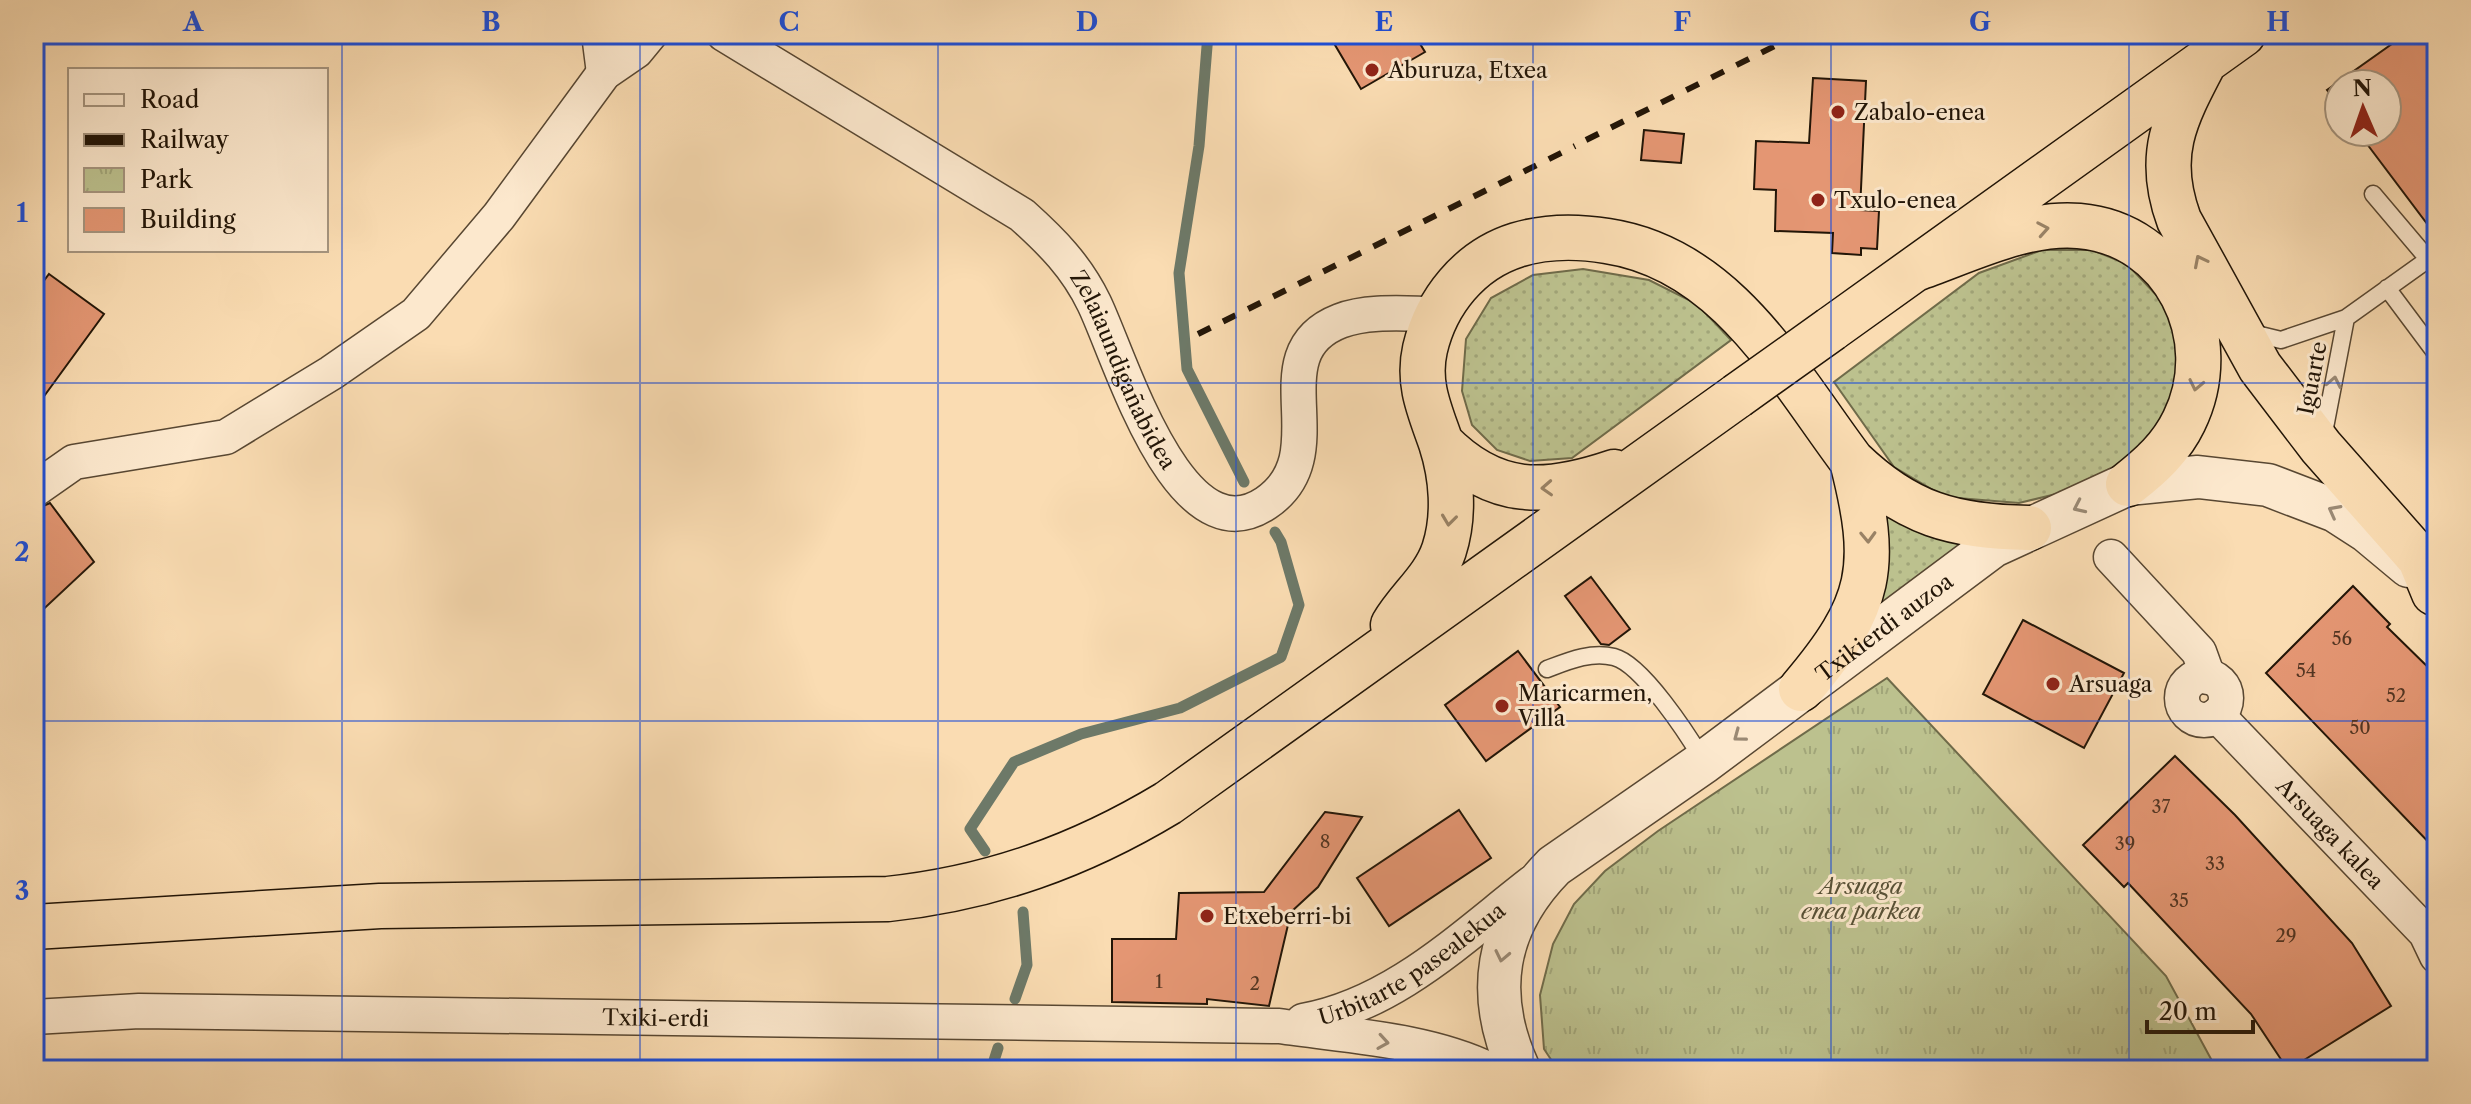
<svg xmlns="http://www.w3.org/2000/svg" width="2471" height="1104" font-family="'Libre Caslon Text',serif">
  <defs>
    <pattern id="grass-dots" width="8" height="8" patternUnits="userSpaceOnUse" patternTransform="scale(2)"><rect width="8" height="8" fill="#bcc18e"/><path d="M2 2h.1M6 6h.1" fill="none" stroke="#a1a579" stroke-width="1.8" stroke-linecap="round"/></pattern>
    <pattern id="park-tufts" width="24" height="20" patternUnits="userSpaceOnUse" patternTransform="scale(2)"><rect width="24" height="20" fill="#bcc18e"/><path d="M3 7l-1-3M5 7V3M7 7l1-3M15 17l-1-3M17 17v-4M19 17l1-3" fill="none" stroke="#a1a579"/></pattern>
  </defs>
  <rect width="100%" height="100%" fill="#fadcb2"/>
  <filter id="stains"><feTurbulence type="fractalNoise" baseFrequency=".0025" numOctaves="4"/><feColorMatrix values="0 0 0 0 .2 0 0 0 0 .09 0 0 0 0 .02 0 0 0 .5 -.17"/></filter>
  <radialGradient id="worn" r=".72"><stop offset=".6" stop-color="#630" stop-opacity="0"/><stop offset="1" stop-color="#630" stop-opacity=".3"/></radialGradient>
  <path fill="url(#grass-dots)" stroke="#6f6b4a" stroke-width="2" d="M2042,250H2092L2127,264L2160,299L2180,342L2177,383L2161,424L2132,458L2077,489L2019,503L1945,497L1894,467L1834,382L1979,273Z
    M1583,269L1649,280L1697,304L1731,340L1572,458L1530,461L1497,450L1472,425L1462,391L1466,339L1491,298L1533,275Z
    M1876,498L1970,541L1871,613Z"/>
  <path fill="url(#park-tufts)" stroke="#6f6b4a" stroke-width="2" d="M1887,678L2166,976L2217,1070H1558L1544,1049L1540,995L1553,944L1574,904L1605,871L1658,831Z"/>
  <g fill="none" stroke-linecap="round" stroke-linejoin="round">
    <path stroke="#6d7968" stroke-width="11" d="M1208,34L1199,146L1179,273L1187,369L1244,482
      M985,851L970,829L1014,762L1081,734L1180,708L1281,657L1299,605L1281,542L1275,532
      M1015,999L1027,965L1023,912
      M991,1070L998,1048"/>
  </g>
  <path fill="#e49673" stroke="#221507" stroke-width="2" d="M1353,34H1414L1425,52L1361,89L1335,45Z
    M2406,34H2437V237L2358,132H2387V84H2339V106L2327,90Z
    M1813,78L1866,81L1860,210L1879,211L1877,249L1861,248V255L1832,253L1833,233L1775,231L1776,190L1754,189L1756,141L1809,143Z
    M1644,130L1684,134L1681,163L1641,160Z
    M49,274L104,314L34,410V294Z
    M50,503L94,562L34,618V510Z
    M1591,577L1630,629L1609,645L1601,644L1565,596Z
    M2353,586L2390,624L2387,627L2437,676V851L2266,673Z
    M2023,620L2124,673L2084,748L1983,694Z
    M1518,651L1560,707L1486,761L1445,705Z
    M2175,756L2235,815L2352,943L2391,1006L2288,1070L2251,1014L2128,883L2124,887L2083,845Z
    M1459,810L1491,858L1389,926L1357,878Z
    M1325,812L1362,817L1318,887L1291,912L1269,1006L1207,999V1004L1112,1002V939H1176L1179,893L1264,892Z"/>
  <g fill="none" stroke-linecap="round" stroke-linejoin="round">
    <g stroke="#584732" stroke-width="19">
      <path id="service" d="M2373,194L2428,259
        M2387,288L2437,355
        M2248,332L2281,340L2346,318L2437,253
        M2323,438L2346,318
        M1547,669C1568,661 1591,651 1614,657C1642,664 1688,735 1703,760"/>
    </g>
    <g stroke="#584732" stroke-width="37">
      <g id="minor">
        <path d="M599,34L604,73"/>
        <path id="s1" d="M724,34L1022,215C1052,242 1076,266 1094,303C1120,356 1179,562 1266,503C1340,453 1255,354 1340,321C1369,310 1407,314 1437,314"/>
        <path d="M34,490L74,462L226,437L331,373L416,314L499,216L604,73L636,51L650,34"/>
        <path d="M2111,557L2199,652L2208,677"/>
        <circle cx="2204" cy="698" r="22"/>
        <path id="s2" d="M2217,715L2426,933L2437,956"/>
        <path id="s3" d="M34,1017L139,1011L1279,1026C1348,1036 1426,1039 1490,1070"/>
        <path id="s4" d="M1303,1021C1393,1005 1461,938 1532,883"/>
      </g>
    </g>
    <g stroke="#584732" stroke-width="45">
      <g id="tertiary">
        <path id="s5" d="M1519,1070C1484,994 1495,926 1554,866L1704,762L1993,546L2128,484L2198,477L2268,485L2336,511L2367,531L2409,566"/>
      </g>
    </g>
    <g stroke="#221507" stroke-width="47">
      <path id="trunk" d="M2205,61C2175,118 2155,155 2179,220L2260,367L2321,447L2420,559L2434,593
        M1915,269C1965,252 2025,221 2079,226C2174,234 2225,338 2184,421C2171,448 2151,466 2128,484
        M1831,329L2243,34
        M1441,443C1495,498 1546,495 1614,472
        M1393,625C1408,599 1434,580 1444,550C1455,516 1452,477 1441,443C1430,411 1417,384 1425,349C1436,302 1469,260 1517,245C1546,236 1577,236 1607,241C1726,259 1786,373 1852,461C1907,514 1954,527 2029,528
        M1801,689C1873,604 1879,567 1852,461
        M34,927L380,906L888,899C991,888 1080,856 1168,803L1737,396"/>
    </g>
    <use href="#service" stroke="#fce8cd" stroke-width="16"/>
    <use href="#minor" stroke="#fce8cd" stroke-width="34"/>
    <use href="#tertiary" stroke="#fce8cd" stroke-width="42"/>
    <use href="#trunk" stroke="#fadcb2" stroke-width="44"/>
    <path stroke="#221507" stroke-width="6" stroke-dasharray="14 14" stroke-linecap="butt" d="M1586,140L1799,34
      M1198,334L1575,146"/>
    <g stroke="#221507" stroke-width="47" stroke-linecap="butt">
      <path id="trunk-bridge" d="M1737,396L1831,329"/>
    </g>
    <use href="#trunk-bridge" stroke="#fadcb2" stroke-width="44"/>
  </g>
  <defs><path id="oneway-chevron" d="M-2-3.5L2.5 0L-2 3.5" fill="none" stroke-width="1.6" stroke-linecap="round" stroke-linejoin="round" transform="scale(2)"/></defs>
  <g stroke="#998265">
    <use href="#oneway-chevron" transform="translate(2043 229) rotate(-10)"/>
    <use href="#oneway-chevron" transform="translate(2200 261) rotate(-117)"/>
    <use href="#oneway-chevron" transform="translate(2196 385) rotate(102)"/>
    <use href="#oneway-chevron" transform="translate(1547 488) rotate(177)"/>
    <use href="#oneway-chevron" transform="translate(1449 520) rotate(97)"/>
    <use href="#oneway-chevron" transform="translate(1868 537) rotate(88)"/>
  </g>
  <g stroke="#9a8974">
    <use href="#oneway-chevron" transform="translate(2334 382) rotate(-79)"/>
    <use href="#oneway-chevron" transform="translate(2079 507) rotate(155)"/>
    <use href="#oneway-chevron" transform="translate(2334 511) rotate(-152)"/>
    <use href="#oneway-chevron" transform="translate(1739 736) rotate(143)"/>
    <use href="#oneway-chevron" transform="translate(1502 956) rotate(102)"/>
    <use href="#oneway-chevron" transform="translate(1383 1042) rotate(9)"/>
  </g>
  <path fill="none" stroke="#1d4ed8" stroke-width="2" stroke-opacity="0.55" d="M342,34V1070M640,34V1070M938,34V1070M1236,34V1070M1533,34V1070M1831,34V1070M2129,34V1070M34,383H2437M34,721H2437"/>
  <g fill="#8f2418" stroke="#fce8cd" stroke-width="3">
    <circle cx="1372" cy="70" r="8"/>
    <circle cx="1838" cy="112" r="8"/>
    <circle cx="1818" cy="200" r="8"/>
    <circle cx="2053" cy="684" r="8"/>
    <circle cx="1502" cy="706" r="8"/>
    <circle cx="1207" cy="916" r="8"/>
  </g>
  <g text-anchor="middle" stroke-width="6" stroke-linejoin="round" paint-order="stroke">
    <g font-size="18" fill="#523522">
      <text x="2342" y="645">56</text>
      <text x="2306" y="677">54</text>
      <text x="2396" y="702">52</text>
      <text x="2360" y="734">50</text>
      <text x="2161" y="813">37</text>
      <text x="1325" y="848">8</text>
      <text x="2125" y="850">39</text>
      <text x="2215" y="870">33</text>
      <text x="2179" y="907">35</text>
      <text x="2286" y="942">29</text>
      <text x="1159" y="988">1</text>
      <text x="1255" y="990">2</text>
    </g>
    <g font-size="22" fill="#221507" stroke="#fce8cd" text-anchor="start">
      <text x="1388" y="78">Aburuza, Etxea</text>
      <text x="1854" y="120">Zabalo-enea</text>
      <text x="1834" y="208">Txulo-enea</text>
      <text x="2069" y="692">Arsuaga</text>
      <text x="1518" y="701">Maricarmen,<tspan x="1518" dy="25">Villa</tspan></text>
      <text x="1223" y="924">Etxeberri-bi</text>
    </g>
    <g font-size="22" fill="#221507" stroke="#fce8cd">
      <text dy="8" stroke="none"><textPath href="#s1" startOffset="536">Zelaiaundigañabidea</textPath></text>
      <text transform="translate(2312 378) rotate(-79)" y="8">Iguarte</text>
      <text dy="8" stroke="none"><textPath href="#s5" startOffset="630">Txikierdi auzoa</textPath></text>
      <text dy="8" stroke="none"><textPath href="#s2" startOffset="164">Arsuaga kalea</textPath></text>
      <text dy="8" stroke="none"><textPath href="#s4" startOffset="124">Urbitarte pasealekua</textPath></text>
      <text dy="8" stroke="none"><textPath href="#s3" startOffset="622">Txiki-erdi</textPath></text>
    </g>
    <g font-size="22" font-style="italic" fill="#585136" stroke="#fce8cd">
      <text x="1861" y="894">Arsuaga<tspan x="1861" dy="25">enea parkea</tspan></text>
    </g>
  </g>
  <rect width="2471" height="1104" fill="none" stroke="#fadcb2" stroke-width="88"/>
  <rect x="68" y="68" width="260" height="184" fill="#fce8cd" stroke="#a5947e" stroke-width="2"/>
  <rect x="84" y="94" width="40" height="12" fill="#fce8cd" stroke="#a5947e" stroke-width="2"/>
  <text x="140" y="108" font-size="24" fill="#221507">Road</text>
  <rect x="84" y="134" width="40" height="12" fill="#221507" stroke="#a5947e" stroke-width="2"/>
  <text x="140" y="148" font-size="24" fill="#221507">Railway</text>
  <rect x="84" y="168" width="40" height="24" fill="url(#park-tufts)" stroke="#a5947e" stroke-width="2"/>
  <text x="140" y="188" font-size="24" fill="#221507">Park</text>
  <rect x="84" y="208" width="40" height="24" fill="#e49673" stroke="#a5947e" stroke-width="2"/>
  <text x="140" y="228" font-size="24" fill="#221507">Building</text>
  <g transform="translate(2363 108) rotate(358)"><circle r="38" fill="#fce8cd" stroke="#a5947e" stroke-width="2"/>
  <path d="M0-6L14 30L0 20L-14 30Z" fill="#8f2418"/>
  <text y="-12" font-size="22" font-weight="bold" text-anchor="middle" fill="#221507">N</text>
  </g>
  <path d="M2147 1020v12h106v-12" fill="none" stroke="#221507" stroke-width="4"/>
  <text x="2159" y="1020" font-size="24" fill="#221507" stroke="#fce8cd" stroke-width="6" paint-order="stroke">20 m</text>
  <rect x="44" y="44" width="2383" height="1016" fill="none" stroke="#1d4ed8" stroke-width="3"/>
  <g font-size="26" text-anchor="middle" font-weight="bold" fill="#1d4ed8">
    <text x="193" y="31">A</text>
    <text x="491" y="31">B</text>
    <text x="789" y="31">C</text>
    <text x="1087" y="31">D</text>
    <text x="1384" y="31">E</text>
    <text x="1682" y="31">F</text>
    <text x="1980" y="31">G</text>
    <text x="2278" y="31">H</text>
    <text x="22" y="222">1</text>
    <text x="22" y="561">2</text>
    <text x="22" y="900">3</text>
  </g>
  <rect width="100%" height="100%" filter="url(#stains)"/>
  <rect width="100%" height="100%" fill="url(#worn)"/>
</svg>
